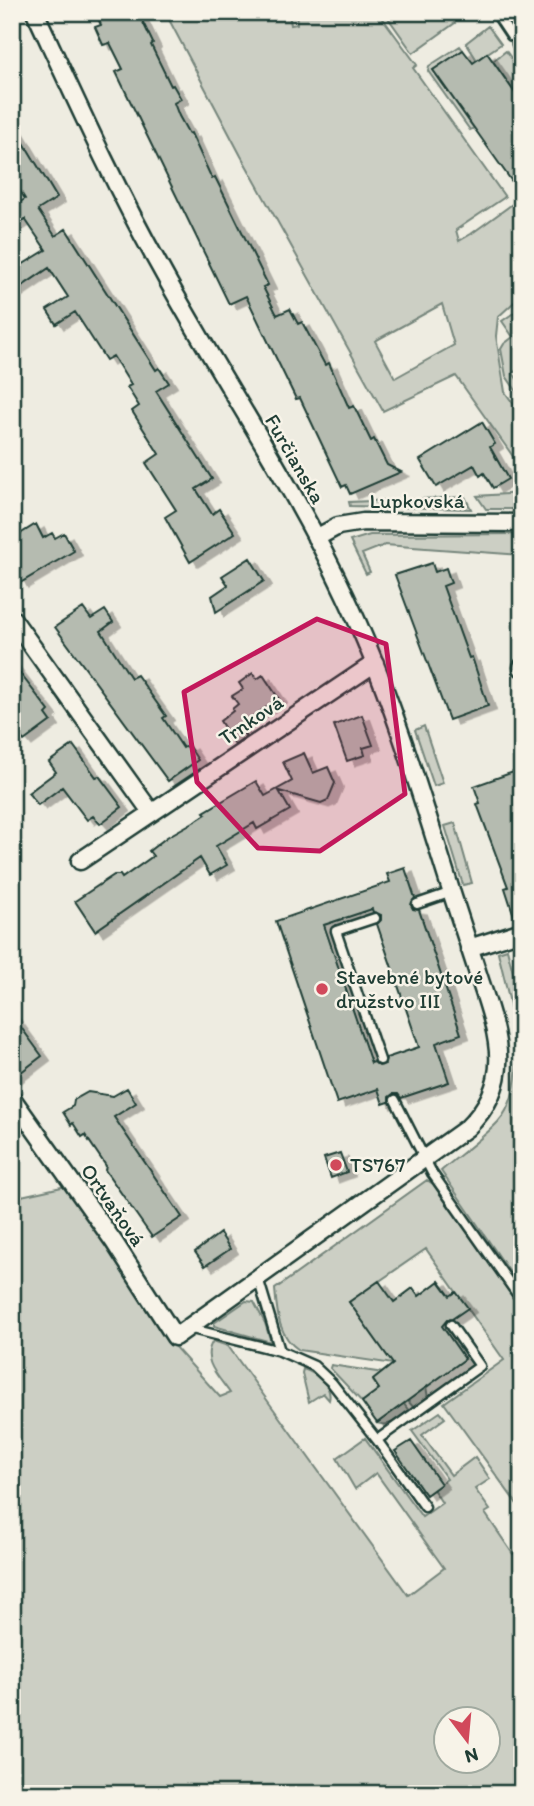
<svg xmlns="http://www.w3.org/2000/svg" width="534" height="1806" font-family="Itim,sans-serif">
  <defs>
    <filter id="shadow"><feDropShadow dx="8" dy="4.5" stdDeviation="0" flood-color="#0004"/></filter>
  </defs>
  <rect width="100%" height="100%" fill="#eeece1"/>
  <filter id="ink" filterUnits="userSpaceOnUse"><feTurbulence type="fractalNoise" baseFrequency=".0143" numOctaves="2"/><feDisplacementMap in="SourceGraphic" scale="14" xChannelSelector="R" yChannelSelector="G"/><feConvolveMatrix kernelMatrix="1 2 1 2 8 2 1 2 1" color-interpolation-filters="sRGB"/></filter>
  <g filter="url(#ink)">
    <path fill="#cccfc4" stroke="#76867c" stroke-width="2" fill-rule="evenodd" d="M165,12H273L284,15L289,14L291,25L297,24L296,12H378L417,65L413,68L505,197L456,230L459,241L471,234L522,197V295L498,317L496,336L505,392L522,416V469L456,376L383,411L241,156ZM442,304L454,345L395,378L375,341Z
      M384,12H447L455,23L413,53Z
      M488,26L501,44L477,60L466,43Z
      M460,46L463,50L433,70L473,127L481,125L470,130L428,71L429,66Z
      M506,51L522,73V103L493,61Z
      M522,301V348L518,351L522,356V366L513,373L522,386V399L506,376L501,349L504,344L513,337L502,321L518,310L515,306Z
      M520,493L522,509H486L477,496Z
      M465,497L471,509L350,506L349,502Z
      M522,534V555L385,545L362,554L370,572L366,574L350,541L370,535Z
      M424,726L443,783L434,786L415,730Z
      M455,823L472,883L463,885L445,826Z
      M507,949L522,1007V1290L441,1171C459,1155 481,1140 498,1122C534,1081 509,1000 498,952Z
      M427,1180L433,1184L522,1310V1511L444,1403L504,1360L426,1249L349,1302L393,1364L299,1350C278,1336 277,1312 275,1289Z
      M71,1185L165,1336L220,1397L230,1393C219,1377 200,1360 213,1341L228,1346L408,1595L444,1568L376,1473L355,1489L337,1458L365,1438L422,1517L442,1503L433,1489L447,1479L412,1431L440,1412L445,1418L422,1435L451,1475L475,1457L490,1479L475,1489L490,1510L485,1513L513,1554L522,1548V1794H12V1198ZM447,1718H489V1760H447Z
      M246,1301L254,1302L265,1323L271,1342L214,1326V1323Z
      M331,1365L383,1373L373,1381L394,1410L426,1386L428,1398L414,1408L408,1401L404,1404L409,1411C398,1419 390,1428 377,1423L386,1415L371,1395L362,1402L330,1368Z
      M303,1369C316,1373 333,1386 329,1400L323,1393L309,1402L302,1373Z"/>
    <path fill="#b5bbb0" stroke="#1f3d34" stroke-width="2" fill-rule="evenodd" filter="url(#shadow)" d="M95,12H138L153,43L151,45L171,86L173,85L181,99L174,103L179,116L189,134L191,133L212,179L215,177L227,201L268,285L263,287L277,315L290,309L298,324L302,322L325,365L329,363L349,408L354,406L371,441L374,439L387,465L401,472L350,494L346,485L342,487L300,398L296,399L246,296L229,304L116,72L123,69L110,43L103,45L95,27L101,25Z
      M463,50L473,63L487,53L522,103V177L513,183L433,70Z
      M12,123L57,198L38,210L55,236L66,229L156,370L159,368L169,383L156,391L212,479L196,489L212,514L219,509L235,533L190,562L165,517L176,510L146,463L159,454L132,411L139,406L127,387L131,385L113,356L106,360L75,312L56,324L47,310L68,297L49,268L12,293V271L46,250L25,219L12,227V207L25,199L12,178Z
      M482,422L495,444L490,447L508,479L493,488L484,473L480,476L474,465L436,487L420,460Z
      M36,524L43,538L52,533L55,538L64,533L74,551L20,583L12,568V539Z
      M250,558L264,581L216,612L212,596L228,585L222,576Z
      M432,563L435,572L446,568L451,583L443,586L469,658L472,657L488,706L449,720L395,575Z
      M83,608L91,619L105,610L113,622L101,631L131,678L137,675L166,716L163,718L183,748L188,745L198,760L168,781L55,627Z
      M12,663L49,711L46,714L51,721L24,741L12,727Z
      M253,673L257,679L263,675L279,699L239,726L246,737L235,745L220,721L233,711L232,709L238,704L232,696L243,689L239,683Z
      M362,715L373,745L363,748L365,755L347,761L334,725Z
      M73,745L96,777L99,776L122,807L100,824L93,816L87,820L62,787L38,805L28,793L56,772L49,762Z
      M304,753L313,773L328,767L335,783L328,800L321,803L279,791L290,810L257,829L254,823L216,846L227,865L210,875L200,858L95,931L75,901L114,875H120L122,878L153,856L149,851L167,837L197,820L206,814L204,812L256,781L265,796L292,781L283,762Z
      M522,769V921L516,922L505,888L508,887L477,804L480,803L474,786Z
      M405,868L415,898L411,905L413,909L419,910L461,1034L436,1043L449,1082L401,1098L398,1094H393L389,1097V1102L383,1104L378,1089L337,1103L276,921L390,882L387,874ZM372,909L373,912L381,915V920L377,924L419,1047L386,1058L385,1064L379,1066L374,1062L371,1063L324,925Z
      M12,1015L42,1056L12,1079Z
      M127,1088L136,1103L114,1117L182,1217L152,1237L105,1170L106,1166L85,1135L82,1137L73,1123L71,1125L63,1112L73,1106L74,1100L88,1092L113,1096Z
      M340,1153L347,1172L331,1178L324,1158Z
      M220,1233L230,1249L205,1266L195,1252Z
      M379,1281L394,1302L413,1288L419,1296L439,1281L450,1296L456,1292L468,1308L452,1319L447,1320L442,1326L465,1359L377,1423L362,1402L379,1389L373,1380L393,1364L349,1302Z
      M411,1441L441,1484L426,1495L395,1451Z"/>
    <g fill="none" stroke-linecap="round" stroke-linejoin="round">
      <g stroke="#1f3d34" stroke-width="13">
        <path id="lane" d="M495,12L511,36
          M517,44L522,51
          M417,904L452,892
          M375,918L336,931L380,1060
          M395,1100L432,1173L522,1301
          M258,1278L280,1351L314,1366L332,1383L377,1440L425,1507
          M188,1328L280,1351
          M377,1440L480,1366L451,1325"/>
      </g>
      <g stroke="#1f3d34" stroke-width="21">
        <path id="street" d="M316,538L338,526L363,522L522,523
          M12,618L151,812
          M522,667V668
          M80,861L375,663
          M469,948L522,931
          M12,1098L114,1242L175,1337L467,1128C515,1082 498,1035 480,980C471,952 462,925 453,897C421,795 391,692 345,595C292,482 220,377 160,267C114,185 75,98 35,12"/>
      </g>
      <use href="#lane" stroke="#f7f3e8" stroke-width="8"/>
      <use href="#street" stroke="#f7f3e8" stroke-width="16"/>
    </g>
  </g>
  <path fill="#c2185b" fill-opacity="0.2" stroke="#c2185b" stroke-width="5" stroke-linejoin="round" d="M317,619L386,644L405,794L320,851L258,848L197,782L184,692Z"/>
  <g fill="#d1495b" stroke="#f7f3e8" stroke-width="2.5">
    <circle cx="322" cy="989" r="7"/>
    <circle cx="336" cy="1165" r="7"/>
  </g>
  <g text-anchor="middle" stroke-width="5" stroke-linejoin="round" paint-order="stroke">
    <g font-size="21" fill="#1f3d34" stroke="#f7f3e8">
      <text transform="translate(295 459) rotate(60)" y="7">Furčianska</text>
      <text x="417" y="508">Lupkovská</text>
      <text transform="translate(251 720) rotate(-34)" y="7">Trnková</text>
      <text transform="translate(113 1205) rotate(55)" y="7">Ortvaňová</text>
    </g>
    <g font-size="21" fill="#1f3d34" stroke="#f7f3e8" text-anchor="start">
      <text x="336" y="984">Stavebné bytové<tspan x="336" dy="24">družstvo III</tspan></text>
      <text x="350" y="1172">TS767</text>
    </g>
  </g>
  <rect width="534" height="1806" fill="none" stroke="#f7f3e8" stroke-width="42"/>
  <rect x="21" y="21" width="492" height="1764" fill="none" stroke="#1f3d34" stroke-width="2.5" filter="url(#ink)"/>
  <g transform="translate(467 1740) rotate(164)"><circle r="33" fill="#f7f3e8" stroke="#a1aaa0" stroke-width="2"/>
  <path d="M0-5L12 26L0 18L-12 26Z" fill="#d1495b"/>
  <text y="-10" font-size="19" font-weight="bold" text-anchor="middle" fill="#1f3d34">N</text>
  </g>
</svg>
